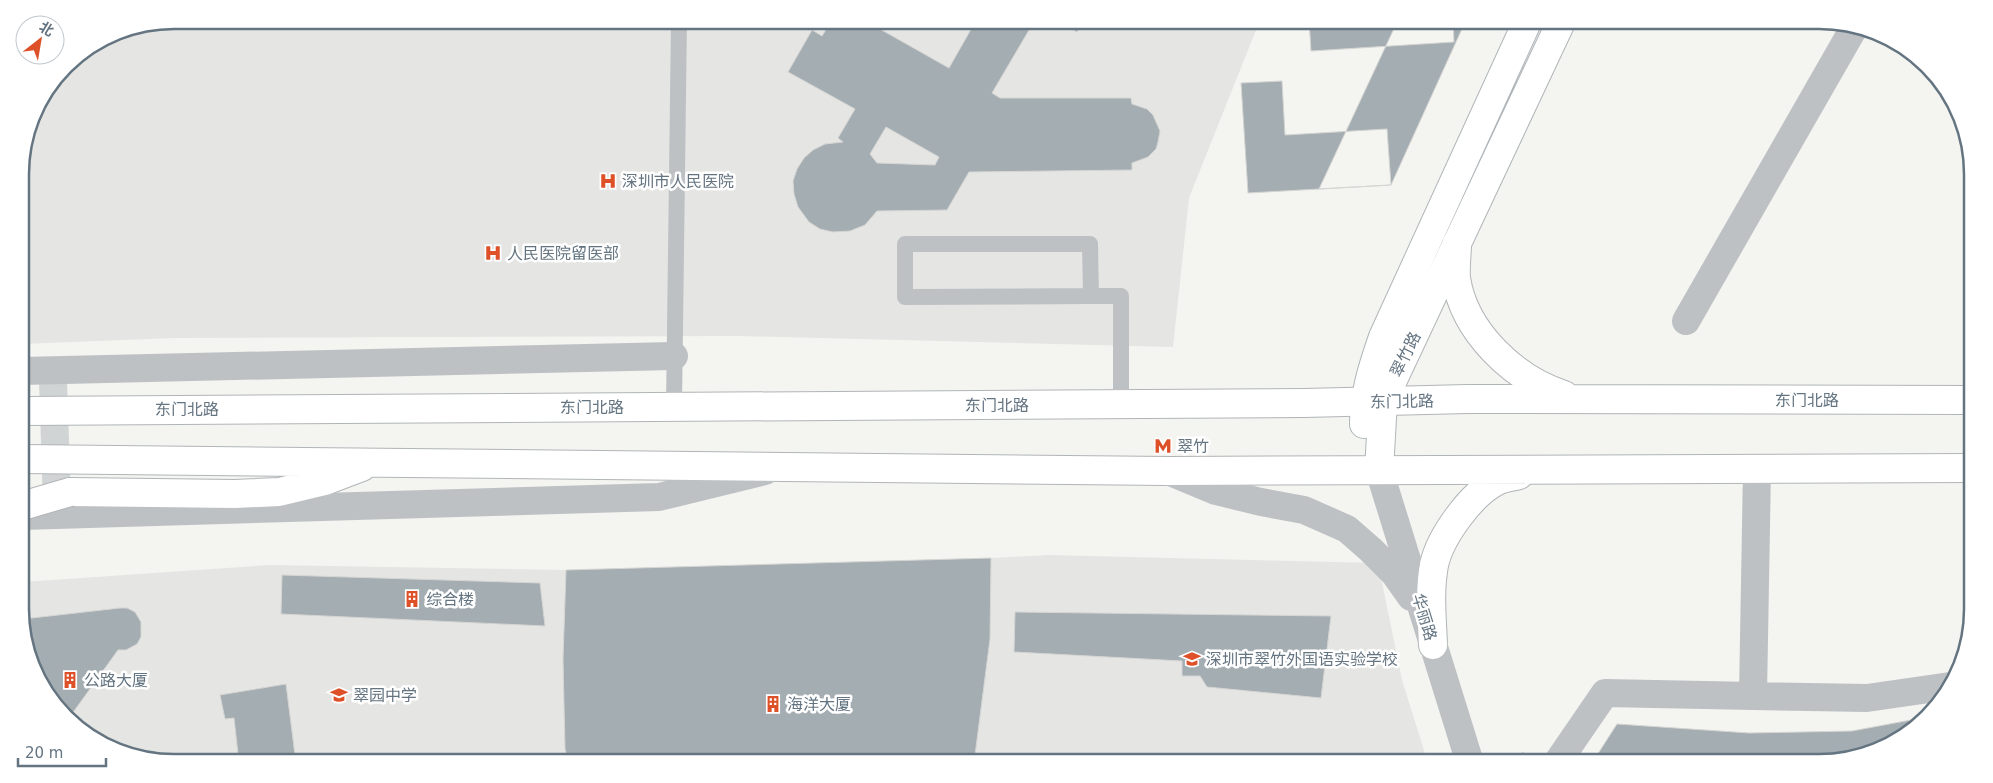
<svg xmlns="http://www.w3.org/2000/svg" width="1993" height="783" font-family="'DejaVu Sans','Noto Sans SC',sans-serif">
  <rect width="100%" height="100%" fill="#f4f4f0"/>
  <path fill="#e5e6e4" d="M174,20H1260L1189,198L1173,347L739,336L175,338L21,344L20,164L36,106L72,58L115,32Z
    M1048,555L1378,563L1402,680L1428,763H974L990,639L991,558Z
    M270,565L566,570L569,763H174L124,755L58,710L23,639V582Z"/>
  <path fill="#a4adb2" stroke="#d5d5d3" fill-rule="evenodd" d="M832,20H864L949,68L974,24L967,20H1035L992,93L1000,98H1131L1132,104L1147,109L1153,115L1160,131L1158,142L1156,149L1148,157L1132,163V170L969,172L947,210L877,211L865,225L850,231L833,232L820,229L809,222L798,207L794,194L793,181L797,169L804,158L813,150L825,144L843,142L838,138L855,109L788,72L812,30L822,36ZM886,127L939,157L935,165L877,163L870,154Z
    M1055,20H1084L1077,32Z
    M1309,20H1453L1454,42L1311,51Z
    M1398,20H1466L1391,185L1319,189Z
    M1282,81L1285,135L1387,129L1391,185L1248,193L1241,83Z
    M991,558L990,639L974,763H569L565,749L563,659L566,570Z
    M282,575L540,583L545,626L281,614Z
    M120,608H127L135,612L141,622V637L137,644L126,650H118L69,718L58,710L23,639V619Z
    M1015,612L1331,616L1321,698L1207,687L1200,676H1182V661L1014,652Z
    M286,684L296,763H239L234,718L225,719L220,695Z
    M1927,717L1913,731L1869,755L1829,763H1592L1617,724L1749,733L1852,731Z"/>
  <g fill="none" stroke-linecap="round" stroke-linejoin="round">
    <path stroke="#d0d4d4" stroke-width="28" stroke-dasharray="28 14" stroke-linecap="butt" d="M53,380L57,504"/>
    <g stroke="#afb5b9" stroke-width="30">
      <path id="secondary" d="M1364,424C1364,393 1373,366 1383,337L1528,20
        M1379,470L1383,401L1562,20"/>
    </g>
    <g stroke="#b0b5b8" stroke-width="30">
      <path id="primary" d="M1457,243C1457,254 1455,267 1456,278C1464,332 1514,379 1564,395
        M22,411L1304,403L1468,399L1972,400
        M22,459L1168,471L1973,468
        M70,492L235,494L279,492L325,481L362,467
        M1433,645C1432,618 1429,592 1434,565C1440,537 1471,494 1497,481C1503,478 1512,477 1519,475"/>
    </g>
    <path stroke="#b7babc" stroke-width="3" stroke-dasharray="2.5 2.5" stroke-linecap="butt" d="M1498,762L1526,753"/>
    <path stroke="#bdc1c4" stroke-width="16" d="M1091,296L1090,244H905V297L1091,296H1121V404
      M674,406L679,20"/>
    <path stroke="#bdc1c4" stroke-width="28" d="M1686,321L1855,26
      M21,371L674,356
      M1757,469L1753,696L1867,698L1950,686
      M22,516L659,497L765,471
      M1557,763L1605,693L1753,696"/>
    <path stroke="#bdc1c4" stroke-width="28" d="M1379,470L1470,763
      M1168,471L1216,491L1261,502L1304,510L1347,529L1371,550L1394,573L1411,597"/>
    <use href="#secondary" stroke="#fff" stroke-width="28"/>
    <use href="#primary" stroke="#fff" stroke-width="28"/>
    <g stroke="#b0b5b8" stroke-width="30" stroke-linecap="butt">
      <path id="primary-bridge" d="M22,506L70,492"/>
    </g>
    <use href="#primary-bridge" stroke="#fff" stroke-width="28"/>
  </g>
  <defs>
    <g id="hospital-bare" transform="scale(1.35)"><path d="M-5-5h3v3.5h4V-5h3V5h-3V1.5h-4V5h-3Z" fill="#dd5028" stroke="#fff" stroke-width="2.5" paint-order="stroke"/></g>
    <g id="metro-bare" transform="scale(1.35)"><path d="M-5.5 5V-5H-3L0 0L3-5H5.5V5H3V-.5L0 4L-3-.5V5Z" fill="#dd5028" stroke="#fff" stroke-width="2.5" paint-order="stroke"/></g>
    <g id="building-bare" transform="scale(1.35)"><path d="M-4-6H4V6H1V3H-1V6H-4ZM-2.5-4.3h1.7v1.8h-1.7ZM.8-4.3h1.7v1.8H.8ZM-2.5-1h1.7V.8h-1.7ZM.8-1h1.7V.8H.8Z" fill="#dd5028" stroke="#fff" stroke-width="2.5" paint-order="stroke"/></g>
    <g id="school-bare" transform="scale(1.35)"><path d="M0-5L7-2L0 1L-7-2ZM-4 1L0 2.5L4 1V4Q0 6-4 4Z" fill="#dd5028" stroke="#fff" stroke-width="2.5" paint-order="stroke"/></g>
  </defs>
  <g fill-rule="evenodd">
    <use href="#hospital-bare" x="608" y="181"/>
    <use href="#hospital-bare" x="493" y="253"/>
    <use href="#metro-bare" x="1163" y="446"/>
    <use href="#building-bare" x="412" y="599"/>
    <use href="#school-bare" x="1192" y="659"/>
    <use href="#building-bare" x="70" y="680"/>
    <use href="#school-bare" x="339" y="695"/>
    <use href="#building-bare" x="773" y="704"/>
  </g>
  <g text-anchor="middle" stroke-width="5" stroke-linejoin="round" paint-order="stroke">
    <g font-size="16" fill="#647481" stroke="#fff" text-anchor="start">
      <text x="622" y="187">深圳市人民医院</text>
      <text x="507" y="259">人民医院留医部</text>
      <text x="1177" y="452">翠竹</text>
      <text x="426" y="605">综合楼</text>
      <text x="1206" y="665">深圳市翠竹外国语实验学校</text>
      <text x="84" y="686">公路大厦</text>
      <text x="353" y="701">翠园中学</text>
      <text x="787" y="710">海洋大厦</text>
    </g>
    <g font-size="16" fill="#647481" stroke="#fff">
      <text transform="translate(1405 354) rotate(-64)" y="6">翠竹路</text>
      <text x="1807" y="406">东门北路</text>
      <text transform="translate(1402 401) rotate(-1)" y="6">东门北路</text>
      <text x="997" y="411">东门北路</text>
      <text x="592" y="413">东门北路</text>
      <text x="187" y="415">东门北路</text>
      <text transform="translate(1425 617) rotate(73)" y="6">华丽路</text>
    </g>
  </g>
  <path d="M0 0H1993V783H0ZM174 29H1819A145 145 0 0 1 1964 174V609A145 145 0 0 1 1819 754H174A145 145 0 0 1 29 609V174A145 145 0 0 1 174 29Z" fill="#fff" fill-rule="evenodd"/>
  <path fill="none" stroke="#647481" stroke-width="2.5" d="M174 29H1819A145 145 0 0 1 1964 174V609A145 145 0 0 1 1819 754H174A145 145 0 0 1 29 609V174A145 145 0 0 1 174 29Z"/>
  <g transform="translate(40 40) rotate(31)"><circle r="24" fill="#ffffff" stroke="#c1c7cd"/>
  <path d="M0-4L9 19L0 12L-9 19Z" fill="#dd5028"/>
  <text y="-8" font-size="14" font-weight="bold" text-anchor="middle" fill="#647481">北</text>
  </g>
  <path d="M18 758v8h88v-8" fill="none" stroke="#647481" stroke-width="2.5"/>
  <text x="25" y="758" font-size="15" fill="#647481" stroke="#ffffff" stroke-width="4" paint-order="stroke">20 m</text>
</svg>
